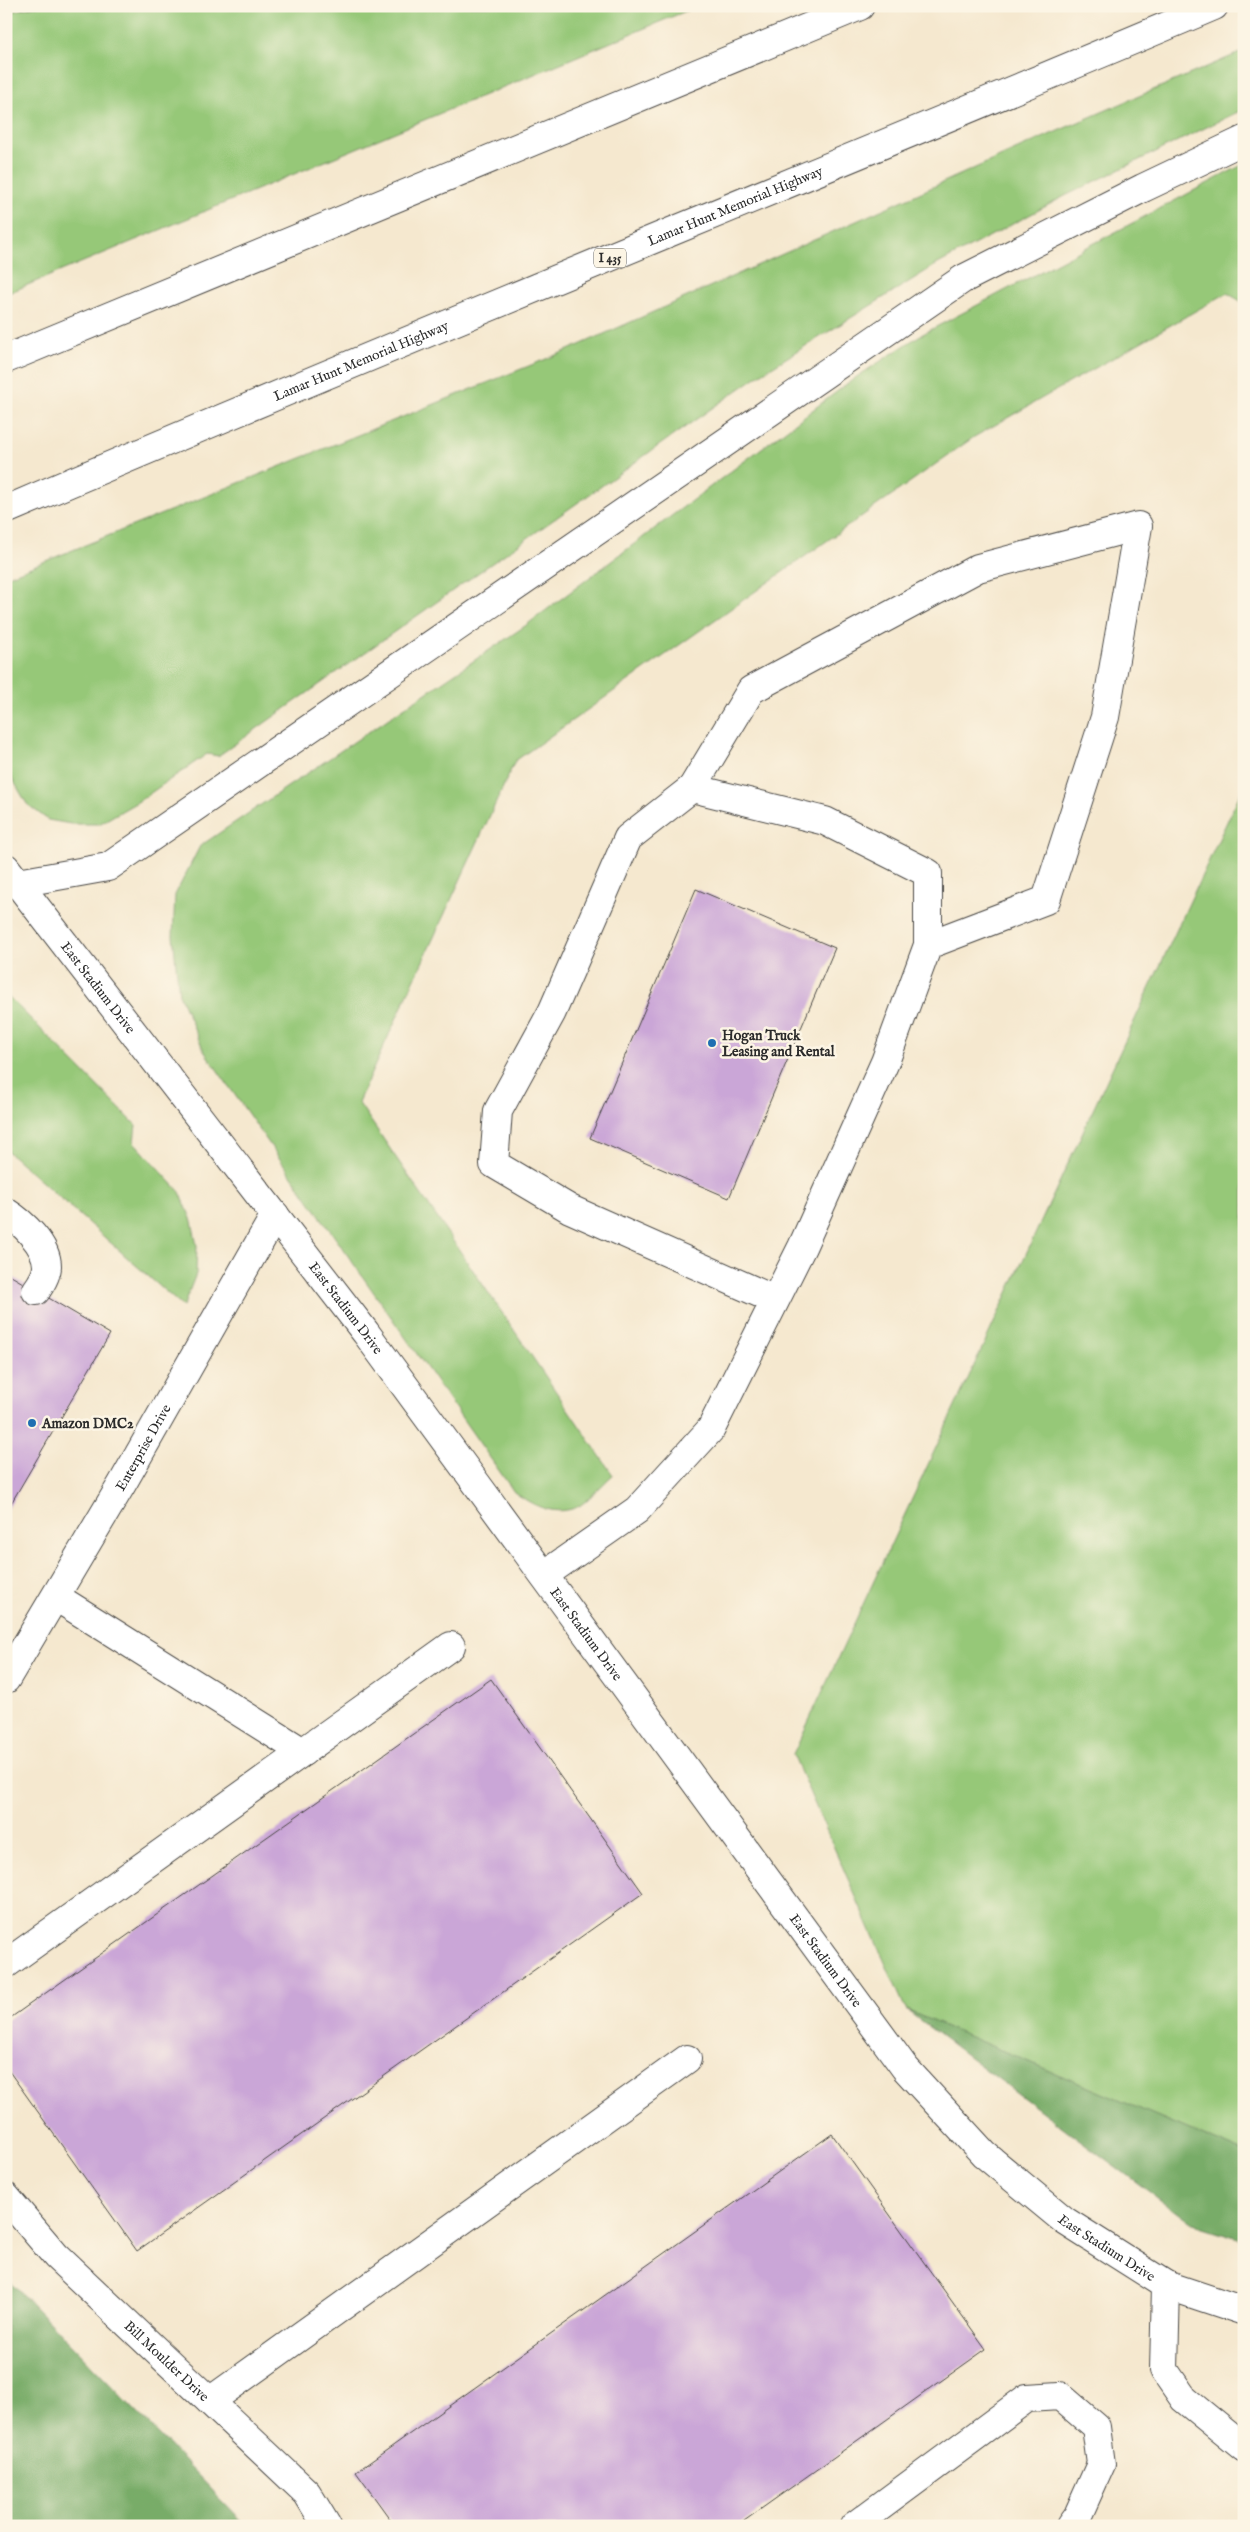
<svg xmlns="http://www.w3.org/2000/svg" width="1250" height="2532" font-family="'IM FELL English',serif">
  <rect width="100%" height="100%" fill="#fcf5e5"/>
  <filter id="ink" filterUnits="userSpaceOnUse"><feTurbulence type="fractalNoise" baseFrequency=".02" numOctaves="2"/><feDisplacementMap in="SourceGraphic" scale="10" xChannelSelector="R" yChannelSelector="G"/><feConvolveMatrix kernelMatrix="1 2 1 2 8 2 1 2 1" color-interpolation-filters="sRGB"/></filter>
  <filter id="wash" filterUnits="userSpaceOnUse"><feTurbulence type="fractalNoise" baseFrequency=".0096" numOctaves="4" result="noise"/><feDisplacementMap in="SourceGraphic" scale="20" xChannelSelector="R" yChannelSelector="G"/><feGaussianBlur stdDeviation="1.12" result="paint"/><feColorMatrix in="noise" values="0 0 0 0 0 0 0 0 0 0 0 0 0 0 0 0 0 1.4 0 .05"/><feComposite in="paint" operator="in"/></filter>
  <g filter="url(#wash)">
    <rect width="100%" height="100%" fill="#f5e8cf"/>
    <path fill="#96c878" stroke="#607a52" d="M35,6H698L6,294V13Z
      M1244,51V109L1065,196L936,265L762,373L218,756L207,754L139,801L99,824H71L48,820L27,804L6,768V577L566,351L1060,130Z
      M1244,164V303L1227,293L974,437L515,761L358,1102L613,1475C604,1482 585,1505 575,1508C552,1516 532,1505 514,1492L204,1051L179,994L173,936L175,895L200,846L525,626L855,378L919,336Z
      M1244,785V2153L906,2010L793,1755Z
      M6,994L136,1125L134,1142L180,1192L192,1221L197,1246L196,1274L183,1307L6,1150Z"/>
    <path fill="#78ac68" stroke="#526c4a" d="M906,2010L1244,2153V2240L1191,2223Z
      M6,2277L247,2526H6Z"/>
    <g id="blocks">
      <path fill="#caa6d7" d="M696,889L835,948L729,1198L590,1138Z
        M6,1273L110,1334L6,1512Z
        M491,1679L643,1893L137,2251L6,2067V2021Z
        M832,2134L986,2349L737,2526H395L356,2472Z"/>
    </g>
  </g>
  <g filter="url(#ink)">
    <use href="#blocks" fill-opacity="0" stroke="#494744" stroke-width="1"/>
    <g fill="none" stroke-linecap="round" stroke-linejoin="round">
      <g stroke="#494744" stroke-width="30">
        <g id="minor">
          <path d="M692,788L751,690L978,568L1138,526L1105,717L1046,900L928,945"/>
          <path d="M6,1212C22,1222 47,1245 47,1266C47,1275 41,1284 36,1291"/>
          <path d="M544,1575L637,1510L711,1429L802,1247L885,1062L928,945V873L825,821L692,788L628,838L552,1012L498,1111L494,1164L570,1209L775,1300"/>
          <path d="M56,1597L303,1752"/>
          <path id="s1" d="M6,1679L122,1484L275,1215"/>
          <path d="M6,1964L451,1646"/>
          <path id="s2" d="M6,2197L56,2256L307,2493L327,2526"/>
          <path d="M1166,2285L1164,2370L1184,2399L1244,2448"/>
          <path d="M210,2401L687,2059"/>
          <path d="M854,2526L1027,2398L1060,2396L1096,2427L1101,2464L1078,2515L1070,2526"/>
        </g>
      </g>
      <g stroke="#494744" stroke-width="30">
        <g id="major">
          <path id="s3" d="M6,868L366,1333L905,2068L984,2154L1065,2221L1166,2285L1244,2311"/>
        </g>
      </g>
      <g stroke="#494744" stroke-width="30">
        <g id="highway">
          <path d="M6,359L860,6"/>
          <path id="s4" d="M6,510C407,338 812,176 1214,6"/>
          <path d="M18,883L108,867L963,279L1143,188L1244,140"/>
        </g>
      </g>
      <use href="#minor" stroke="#fff" stroke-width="28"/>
      <use href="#major" stroke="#fff" stroke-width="28"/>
      <use href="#highway" stroke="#fff" stroke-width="28"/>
    </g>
  </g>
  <g fill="#1f6fb2" stroke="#fcf5e5" stroke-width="2">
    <circle cx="712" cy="1043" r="5"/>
    <circle cx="32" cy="1423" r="5"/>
  </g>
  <g text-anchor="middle" stroke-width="5" stroke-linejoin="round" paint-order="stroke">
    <rect fill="#fcf5e5" stroke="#6a6863" stroke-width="1" x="594" y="248.5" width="32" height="19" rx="4"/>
    <g font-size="12" font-weight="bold" fill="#2b2b2b">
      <text x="610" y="262">I 435</text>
    </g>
    <g font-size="14" fill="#2b2b2b" stroke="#fcf5e5">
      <text dy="5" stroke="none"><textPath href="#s4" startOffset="790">Lamar Hunt Memorial Highway</textPath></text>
      <text dy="5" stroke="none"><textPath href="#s4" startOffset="385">Lamar Hunt Memorial Highway</textPath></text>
      <text dy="5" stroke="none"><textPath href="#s3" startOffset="151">East Stadium Drive</textPath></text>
      <text dy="5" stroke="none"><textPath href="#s3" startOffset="556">East Stadium Drive</textPath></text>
      <text dy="5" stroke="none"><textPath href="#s1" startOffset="269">Enterprise Drive</textPath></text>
      <text dy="5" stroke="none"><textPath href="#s3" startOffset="961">East Stadium Drive</textPath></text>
      <text dy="5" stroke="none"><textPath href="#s3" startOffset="1366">East Stadium Drive</textPath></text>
      <text dy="5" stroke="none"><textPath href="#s3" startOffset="1771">East Stadium Drive</textPath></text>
      <text dy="5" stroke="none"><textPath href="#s2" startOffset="230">Bill Moulder Drive</textPath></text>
    </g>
    <g font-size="14" font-weight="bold" fill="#2b2b2b" stroke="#fcf5e5" text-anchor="start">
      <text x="722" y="1040">Hogan Truck<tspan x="722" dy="16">Leasing and Rental</tspan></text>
      <text x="42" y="1428">Amazon DMC2</text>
    </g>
  </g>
  <rect width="1250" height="2532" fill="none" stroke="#fcf5e5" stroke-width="25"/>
</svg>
